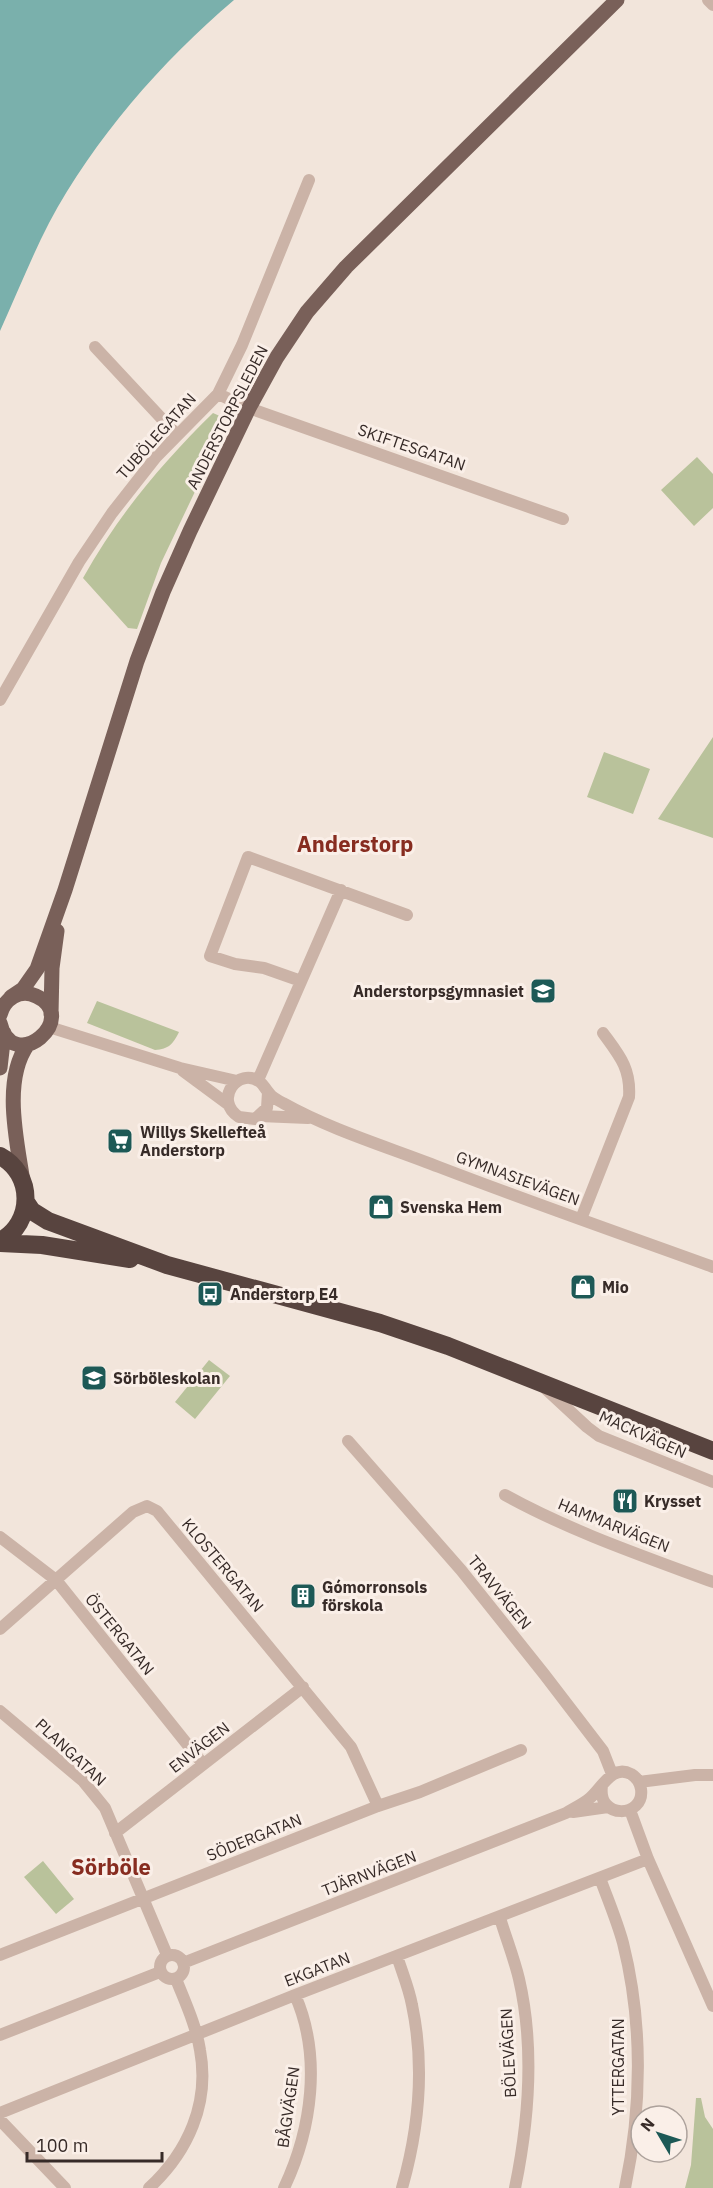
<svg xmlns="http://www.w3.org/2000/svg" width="713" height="2188" font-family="'IBM Plex Sans',sans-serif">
  <rect width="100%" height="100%" fill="#f2e5db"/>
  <path fill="#b9c29b" d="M213,413L222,417L201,479L161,563L137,629L128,628L83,578C118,515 162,463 213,413Z
    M697,457L713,474V508L694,526L661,490Z
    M713,737V838L658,819Z
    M604,752L650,769L633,814L587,797Z
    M97,1001L179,1032C173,1044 169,1049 155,1050L87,1023Z
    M209,1360L230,1376L195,1419L175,1402Z
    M43,1861L74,1899L56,1914L24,1877Z
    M696,2098H701L705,2117L713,2129V2188H685L691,2165Z"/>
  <path fill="#7ab0ac" d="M0,0H234C161,62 94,139 49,223C31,258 16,296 0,331Z"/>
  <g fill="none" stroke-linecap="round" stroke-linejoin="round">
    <path stroke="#cbb3a7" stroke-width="12" d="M708,0L713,5
      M95,347L177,435
      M218,394L249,408L563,519
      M0,700L79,562L112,513L156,457L218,394L242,345L309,180
      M301,981L264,968L235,964L210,956L248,857L407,915
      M49,1027L180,1068L237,1081
      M183,1071L229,1105
      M258,1080L341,890
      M268,1092L267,1108L255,1119L239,1117C213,1100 238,1066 260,1082C264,1085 265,1089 269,1093C272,1097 279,1101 283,1103C331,1130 388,1147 439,1167C530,1202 622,1234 713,1267
      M260,1116L308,1118
      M581,1219L629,1097C631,1068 619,1055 603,1033
      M546,1389L587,1427L599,1436L713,1482
      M348,1441L461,1570L544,1674L603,1751L612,1774
      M505,1495C570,1531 643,1556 713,1582
      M0,1537L56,1580L203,1764
      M0,1629L133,1512L147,1506L157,1511L351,1747L378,1806
      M0,1711L83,1781L105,1808L167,1955
      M639,1782L695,1775H713
      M630,1810L648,1859L713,2006
      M573,1812L608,1807
      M115,1833L303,1687
      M600,1878C608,1900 617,1921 623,1943C643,2022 642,2108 625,2188
      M500,1918C506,1938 514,1958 519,1979C535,2048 529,2120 515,2188
      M160 1967a12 12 0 1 1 24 0a12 12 0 1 1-24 0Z
      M0,1955L378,1806L420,1792L521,1750
      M397,1956C402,1972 409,1988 412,2005C425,2066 419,2128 402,2188
      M183,1963L566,1813C574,1808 583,1804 590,1798C602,1788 612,1764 631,1774C636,1777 640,1783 641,1789C645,1818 597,1820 602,1786
      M0,2035L160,1972
      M0,2113L295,1995L648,1859
      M0,2120L65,2188
      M149,2188C188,2152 210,2103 200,2050C196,2025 185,2002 176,1979
      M284,2188C312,2129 322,2056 295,1995"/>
    <path stroke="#796059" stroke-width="15" d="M11,997L23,989L37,969L65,890L137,661L163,592L190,531L249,408L277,357L307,312L346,267L617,0
      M51,1014L52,968L57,931
      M0,1015C4,999 20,988 36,996C82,1017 13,1077 0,1023
      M0,1068L4,1033
      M23,1182C17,1141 2,1080 28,1044"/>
    <path stroke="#58443f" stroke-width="18" d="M0,1156C34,1174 34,1223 0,1241
      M26,1202L32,1211L48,1221L167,1265L380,1323L448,1346L713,1451
      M0,1243L42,1245L130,1259"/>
  </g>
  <defs>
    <g id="school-square" transform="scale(1.35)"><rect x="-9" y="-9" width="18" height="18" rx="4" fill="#1d5956" stroke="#faefe8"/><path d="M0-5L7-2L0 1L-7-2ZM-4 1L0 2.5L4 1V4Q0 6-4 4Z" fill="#fff"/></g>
    <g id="supermarket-square" transform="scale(1.35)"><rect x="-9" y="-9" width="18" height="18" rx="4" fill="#1d5956" stroke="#faefe8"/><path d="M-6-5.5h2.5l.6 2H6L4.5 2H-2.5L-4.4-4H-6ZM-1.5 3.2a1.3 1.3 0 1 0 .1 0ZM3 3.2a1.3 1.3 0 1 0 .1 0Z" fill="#fff"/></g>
    <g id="shop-square" transform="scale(1.35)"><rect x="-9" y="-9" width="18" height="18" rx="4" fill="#1d5956" stroke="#faefe8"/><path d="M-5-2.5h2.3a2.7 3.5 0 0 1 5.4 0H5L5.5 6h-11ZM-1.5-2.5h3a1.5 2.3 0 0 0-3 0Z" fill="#fff"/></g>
    <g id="bus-square" transform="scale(1.35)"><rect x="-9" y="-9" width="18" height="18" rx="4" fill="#1d5956" stroke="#faefe8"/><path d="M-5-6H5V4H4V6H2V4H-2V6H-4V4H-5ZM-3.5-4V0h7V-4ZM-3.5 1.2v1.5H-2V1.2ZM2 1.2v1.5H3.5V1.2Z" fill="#fff"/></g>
    <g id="restaurant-square" transform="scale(1.35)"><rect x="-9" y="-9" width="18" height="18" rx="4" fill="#1d5956" stroke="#faefe8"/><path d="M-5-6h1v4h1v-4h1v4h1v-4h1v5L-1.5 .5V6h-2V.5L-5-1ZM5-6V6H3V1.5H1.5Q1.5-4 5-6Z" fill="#fff"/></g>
    <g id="building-square" transform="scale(1.35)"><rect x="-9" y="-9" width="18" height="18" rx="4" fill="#1d5956" stroke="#faefe8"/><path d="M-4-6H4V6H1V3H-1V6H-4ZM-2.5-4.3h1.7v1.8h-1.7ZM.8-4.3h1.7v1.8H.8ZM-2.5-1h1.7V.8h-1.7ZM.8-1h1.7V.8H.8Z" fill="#fff"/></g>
  </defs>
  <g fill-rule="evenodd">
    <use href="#school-square" x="543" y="991"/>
    <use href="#supermarket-square" x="120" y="1141"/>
    <use href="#shop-square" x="381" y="1207"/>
    <use href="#shop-square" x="583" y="1287"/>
    <use href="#bus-square" x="210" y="1294"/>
    <use href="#school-square" x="94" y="1378"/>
    <use href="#restaurant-square" x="625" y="1501"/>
    <use href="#building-square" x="303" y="1596"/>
  </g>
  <g text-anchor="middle" stroke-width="6" stroke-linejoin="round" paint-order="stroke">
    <g font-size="16" fill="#372b28" stroke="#faefe8">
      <text transform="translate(227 417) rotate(-63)" y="6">ANDERSTORPSLEDEN</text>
      <text transform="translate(156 436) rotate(-48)" y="6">TUBÖLEGATAN</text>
      <text transform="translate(412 447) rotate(19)" y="6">SKIFTESGATAN</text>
      <text transform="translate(518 1178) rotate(20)" y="6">GYMNASIEVÄGEN</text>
      <text transform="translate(643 1434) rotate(24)" y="6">MACKVÄGEN</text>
      <text transform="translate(614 1525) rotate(22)" y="6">HAMMARVÄGEN</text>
      <text transform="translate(223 1565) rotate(50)" y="6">KLOSTERGATAN</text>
      <text transform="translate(500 1592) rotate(51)" y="6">TRAVVÄGEN</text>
      <text transform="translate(120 1634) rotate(51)" y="6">ÖSTERGATAN</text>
      <text transform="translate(199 1747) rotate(-38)" y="6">ENVÄGEN</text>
      <text transform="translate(71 1752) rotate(43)" y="6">PLANGATAN</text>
      <text transform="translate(254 1837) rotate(-22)" y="6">SÖDERGATAN</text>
      <text transform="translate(369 1873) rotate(-21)" y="6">TJÄRNVÄGEN</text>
      <text transform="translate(317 1969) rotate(-21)" y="6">EKGATAN</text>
      <text transform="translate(508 2053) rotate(-93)" y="6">BÖLEVÄGEN</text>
      <text transform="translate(618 2067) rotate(-90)" y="6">YTTERGATAN</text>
      <text transform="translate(288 2107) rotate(-82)" y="6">BÅGVÄGEN</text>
    </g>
    <g font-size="16" font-weight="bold" fill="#372b28" stroke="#faefe8" text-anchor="start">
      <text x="524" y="997" text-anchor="end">Anderstorpsgymnasiet</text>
      <text x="140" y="1138">Willys Skellefteå<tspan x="140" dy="18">Anderstorp</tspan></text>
      <text x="400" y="1213">Svenska Hem</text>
      <text x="602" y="1293">Mio</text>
      <text x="230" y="1300">Anderstorp E4</text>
      <text x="113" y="1384">Sörböleskolan</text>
      <text x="644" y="1507">Krysset</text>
      <text x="322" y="1593">Gómorronsols<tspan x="322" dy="18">förskola</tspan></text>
    </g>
    <g font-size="22" font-weight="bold" fill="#872c20" stroke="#faefe8">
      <text x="355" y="852">Anderstorp</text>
      <text x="111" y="1875">Sörböle</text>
    </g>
  </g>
  <g transform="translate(659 2134) rotate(309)"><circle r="28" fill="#faefe8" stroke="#aca19b" stroke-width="1.5"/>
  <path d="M0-4.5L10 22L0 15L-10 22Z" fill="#1d5956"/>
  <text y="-9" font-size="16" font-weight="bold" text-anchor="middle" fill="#372b28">N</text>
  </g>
  <path d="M27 2152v9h135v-9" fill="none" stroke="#372b28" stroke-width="3"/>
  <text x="36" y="2152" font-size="18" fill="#372b28" stroke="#faefe8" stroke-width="4.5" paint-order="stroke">100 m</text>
</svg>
